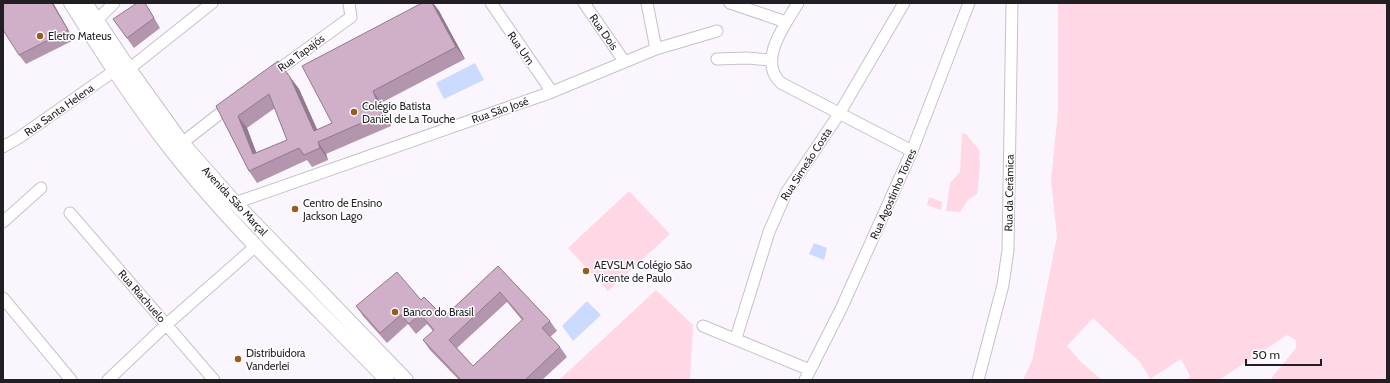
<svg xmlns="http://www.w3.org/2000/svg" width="1390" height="383" font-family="Cabin,sans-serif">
  <rect width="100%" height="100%" fill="#fbf6fe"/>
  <path fill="#ffd7e5" d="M1058,3H1387V380H1270L1296,348V340L1287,335L1219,380H1187L1190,376L1181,359L1150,379L1140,362L1093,318L1067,346L1081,362L1102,380H1023L1032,361L1057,237L1051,180L1058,111Z
    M962,133L966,134L979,150L980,166L977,194L968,200L960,212L946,211L950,183L960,172Z
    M629,191L670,234L608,291L568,248Z
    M929,197L942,202L941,210L927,205Z
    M656,290L693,325L690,380H559Z"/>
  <path fill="#cadbff" d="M475,63L484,80L444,99L436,83Z
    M814,243L827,248L824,260L809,254Z
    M587,301L601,315L573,341L562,326Z"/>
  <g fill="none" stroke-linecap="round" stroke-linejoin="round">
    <g stroke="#c7c0cc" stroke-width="13">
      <path id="minor" d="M491,3L552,92
        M584,3L624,61
        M647,3L656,49
        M730,3L786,22
        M798,3C785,25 757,61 781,83L912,151
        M97,20L114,3
        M717,59L747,58L770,60
        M129,69L212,3
        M271,75L351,17L349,3
        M182,143L232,104
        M3,147L20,137L114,71
        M235,203L552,92L656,49L717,31
        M70,213L214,380
        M3,222L41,188
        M3,298L71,380
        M703,326L810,370
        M736,338L769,232L786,193L839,114L904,3
        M108,380L167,324L257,245
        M805,380L841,309L912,151L969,3
        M978,380L1003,285L1008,250L1012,3"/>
    </g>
    <g stroke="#c7c0cc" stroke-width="16">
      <path id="major" d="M71,3C102,52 134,102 170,148C235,231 314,304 387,380
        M85,3L129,69L182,143L235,203L406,380"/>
    </g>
    <use href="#minor" stroke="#fff" stroke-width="11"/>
    <use href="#major" stroke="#fff" stroke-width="14"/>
  </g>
  <path fill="#b396ad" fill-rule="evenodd" d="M53,3L74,40L26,64L19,55Z
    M422,3H433L439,11L465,59L381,103L391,126L326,154L328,160L312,167L307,160L257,183L249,171L216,106L278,61L299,89L317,130L332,123ZM275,108L287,140L256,153L247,128Z
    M149,9L160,28L134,48L113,19Z
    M498,266L550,321L557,331L550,337L560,347L567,357L542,380H459L430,350L423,340L433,331L427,324L416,334L408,324L387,343L363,316L356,306L421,300L444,317ZM507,302L522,320L473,366L457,348Z"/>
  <path fill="#927a8d" d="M52,3H53L74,40L68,30Z
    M432,3H433L439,11L465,59L456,47Z
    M290,77L299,89L322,140L314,131Z
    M373,91L381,103L391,126L382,114Z
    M238,116L247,128L262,167L253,154Z
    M318,142L326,154L328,160L320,148Z"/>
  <path fill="#d0afc9" stroke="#927a8d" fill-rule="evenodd" d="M3,3H52L68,30L19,55L3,30Z
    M137,3H145L154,18L127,38L113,19Z
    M422,3H432L456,47L373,91L382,114L318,142L320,148L304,155L299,148L249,171L216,106L278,61L290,77L314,131L332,123L302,66ZM269,94L287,140L253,154L238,116Z
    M498,266L550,321L542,328L560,347L525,380H461L423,340L434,330L420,314L409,324L401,315L380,333L356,306L397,272L421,300L424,297L444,317ZM500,292L523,319L473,366L449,340Z"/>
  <g fill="#985d1e" stroke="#fff" stroke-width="1.5">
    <circle cx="40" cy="36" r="4"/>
    <circle cx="354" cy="112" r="4"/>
    <circle cx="295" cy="209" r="4"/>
    <circle cx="586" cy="271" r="4"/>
    <circle cx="395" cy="312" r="4"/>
    <circle cx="238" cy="359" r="4"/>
  </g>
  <g text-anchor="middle" stroke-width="3" stroke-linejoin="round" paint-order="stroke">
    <g font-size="11" fill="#221f24" stroke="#fff">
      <text transform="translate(604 32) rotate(55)" y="4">Rua Dois</text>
      <text transform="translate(521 48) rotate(55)" y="4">Rua Um</text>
      <text transform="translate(301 53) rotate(-36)" y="4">Rua Tapajós</text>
      <text transform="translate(59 110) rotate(-35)" y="4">Rua Santa Helena</text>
      <text transform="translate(500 110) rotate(-19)" y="4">Rua São José</text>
      <text transform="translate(806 164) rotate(-57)" y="4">Rua Simeão Costa</text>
      <text transform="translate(1009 193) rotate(-89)" y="4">Rua da Cerâmica</text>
      <text transform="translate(893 194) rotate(-66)" y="4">Rua Agostinho Tôrres</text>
      <text transform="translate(235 201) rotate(47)" y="4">Avenida São Marçal</text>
      <text transform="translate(142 296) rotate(49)" y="4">Rua Riachuelo</text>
    </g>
    <g font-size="11" fill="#221f24" stroke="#fff" text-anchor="start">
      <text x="48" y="40">Eletro Mateus</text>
      <text x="362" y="110">Colégio Batista<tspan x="362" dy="13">Daniel de La Touche</tspan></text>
      <text x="303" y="207">Centro de Ensino<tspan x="303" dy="13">Jackson Lago</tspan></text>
      <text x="594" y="269">AEVSLM Colégio São<tspan x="594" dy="13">Vicente de Paulo</tspan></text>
      <text x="403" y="316">Banco do Brasil</text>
      <text x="246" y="357">Distribuidora<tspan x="246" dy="13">Vanderlei</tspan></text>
    </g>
  </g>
  <rect width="1390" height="383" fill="none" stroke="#221f24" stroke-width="8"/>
  <path d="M1246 359v6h75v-6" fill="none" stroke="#221f24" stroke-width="2"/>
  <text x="1252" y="359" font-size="12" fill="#221f24" stroke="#ffffff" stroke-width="3" paint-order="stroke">50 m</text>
</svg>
